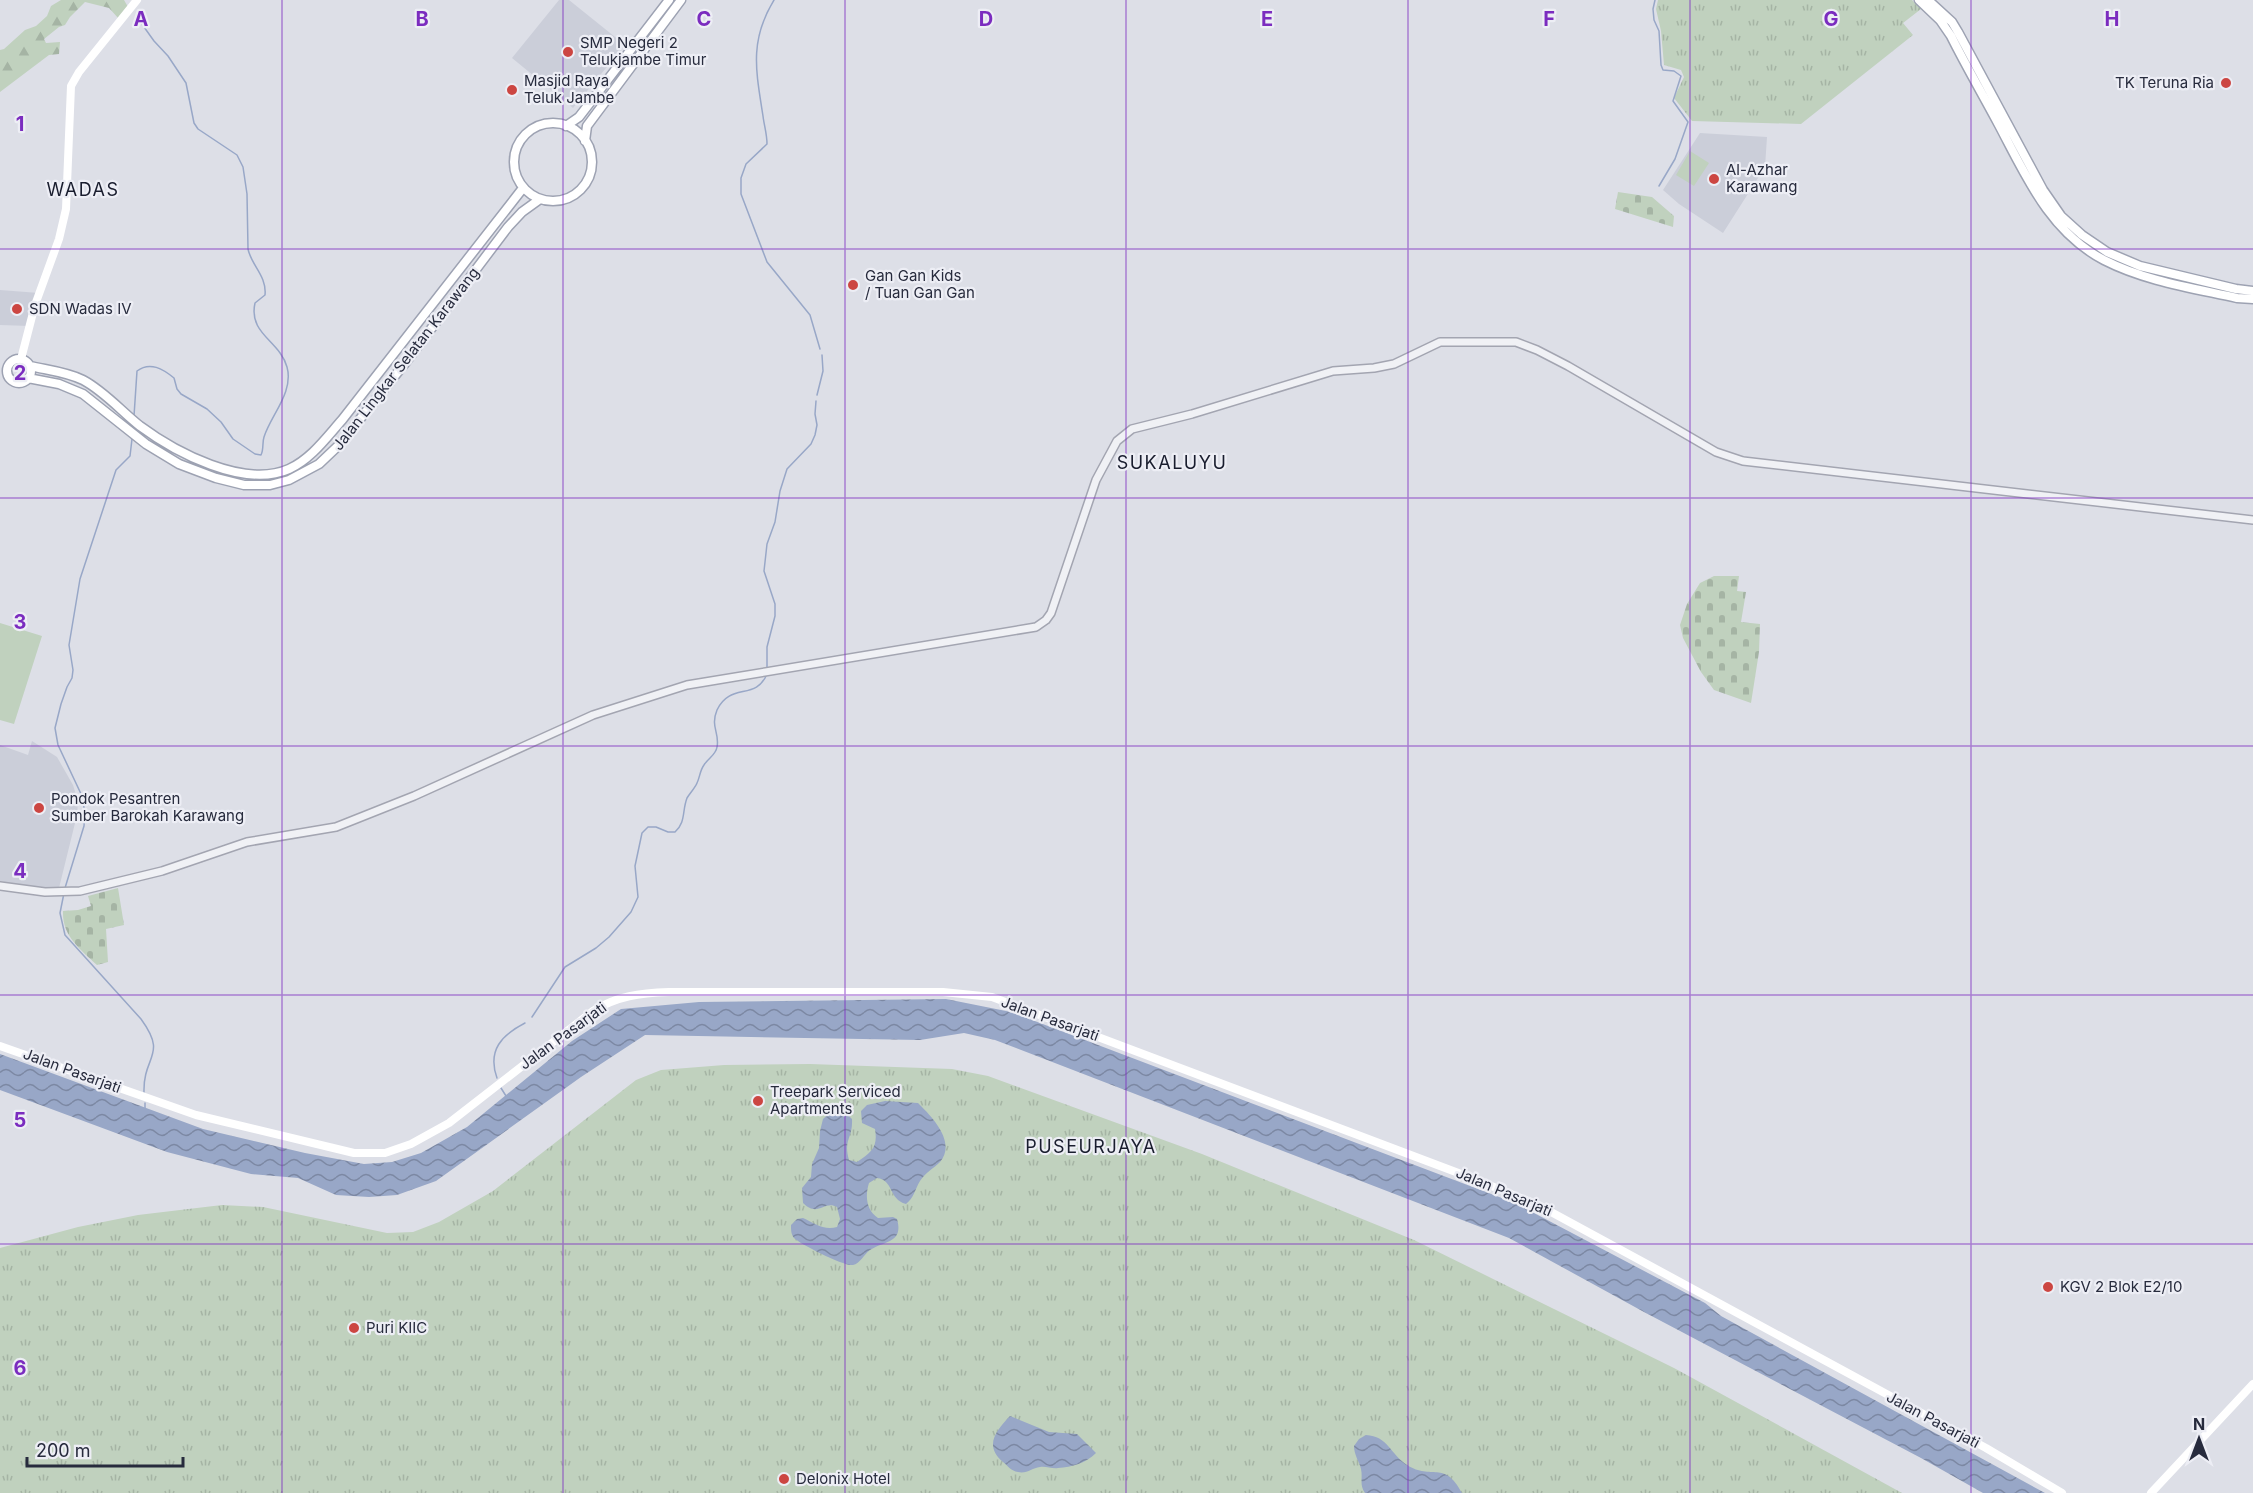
<svg xmlns="http://www.w3.org/2000/svg" width="2253" height="1493" font-family="Inter,sans-serif">
  <defs>
    <pattern id="grass-tufts" width="24" height="20" patternUnits="userSpaceOnUse" patternTransform="scale(1.5)"><rect width="24" height="20" fill="#c0d1be"/><path d="M3 7l-1-3M5 7V3M7 7l1-3M15 17l-1-3M17 17v-4M19 17l1-3" fill="none" stroke="#a5b4a4"/></pattern>
    <pattern id="forest-firs" width="22" height="20" patternUnits="userSpaceOnUse" patternTransform="scale(1.5)"><rect width="22" height="20" fill="#c0d1be"/><path d="M5 1l3.5 6h-7zM16 11l3.5 6h-7z" fill="#a5b4a4"/></pattern>
    <pattern id="cemetery-stones" width="16" height="16" patternUnits="userSpaceOnUse" patternTransform="scale(1.5)"><rect width="16" height="16" fill="#c0d1be"/><path d="M2 7V4a2 2 0 0 1 4 0v3zM10 15v-3a2 2 0 0 1 4 0v3z" fill="#a5b4a4"/></pattern>
    <pattern id="water-waves" width="16" height="10" patternUnits="userSpaceOnUse" patternTransform="scale(1.5)"><rect width="16" height="10" fill="#98a7c7"/><path d="M0 5q4-4 8 0t8 0" fill="none" stroke="#7c88a3"/></pattern>
  </defs>
  <rect width="100%" height="100%" fill="#dddfe7"/>
  <path fill="#cbced9" d="M559,0H569L625,45L573,108L512,58Z
    M1700,133L1767,137L1765,167L1723,233L1679,204L1663,190Z
    M0,290L39,293L30,326L0,325Z
    M32,741L57,757L73,785L78,801L77,815L59,888H32L0,881V745L28,755Z"/>
  <path fill="url(#grass-tufts)" d="M1658,0H1912L1921,9L1903,23L1913,35L1801,124L1692,121L1674,98L1684,77L1681,70L1664,65L1661,31L1656,9Z
    M810,1064L952,1069L988,1076L1202,1154L1414,1240L1674,1368L1902,1493H0V1248L78,1227L138,1215L222,1205L263,1207L387,1233L413,1232L439,1222L493,1191L636,1080L661,1070L724,1065Z"/>
  <path fill="url(#forest-firs)" d="M61,0H124L128,7L119,19L109,8L85,2L70,17L65,25L59,27L44,39L46,43L60,42L59,54L49,55L0,92V50L4,49L25,30L36,26L47,16L51,6Z"/>
  <path fill="url(#cemetery-stones)" d="M1618,192L1652,197L1674,216L1673,227L1615,209Z
    M1714,576H1739L1737,591L1746,592L1741,622L1760,624L1759,652L1751,703L1714,690L1701,672L1683,638L1680,625L1687,604L1700,583Z
    M118,888L124,925L106,929L108,962L97,965C80,949 62,936 63,911L78,910L91,906L88,896Z"/>
  <path fill="#c0d1be" d="M1690,151L1709,163L1694,186L1676,175Z
    M0,623L42,636L14,724L0,720Z"/>
  <path fill="url(#water-waves)" d="M946,999L1011,1012L1515,1203L1705,1303L1721,1316L2045,1493H1983L1921,1458L1644,1312L1509,1238L995,1040L964,1033L920,1040L645,1035L581,1077L436,1181L397,1195L369,1197L336,1195L298,1178L251,1174L167,1152L0,1090V1054L203,1129L305,1153L364,1164L392,1162L421,1153L467,1127L572,1041L621,1009L699,1002Z
    M885,1101L918,1103L921,1106C934,1119 956,1143 940,1162C934,1168 925,1173 920,1181C915,1189 914,1198 906,1204C888,1199 894,1180 877,1178L869,1183C865,1196 866,1210 878,1218L893,1217L897,1219C904,1243 884,1241 870,1250C864,1254 860,1264 853,1265C845,1267 800,1244 794,1238C791,1234 791,1230 791,1225L797,1219L803,1218C814,1223 824,1231 837,1227L840,1219L837,1207C824,1200 818,1218 803,1203L802,1188L811,1177L812,1164L819,1148L820,1131L823,1119L833,1110H842L852,1119C853,1139 843,1139 849,1160L857,1162C872,1152 878,1147 875,1129L862,1123L861,1111L867,1105Z
    M1010,1416L1049,1432L1077,1434L1096,1453C1086,1463 1072,1467 1058,1468C1052,1469 1046,1466 1040,1467C1032,1468 1027,1474 1018,1472C1011,1471 1008,1466 1003,1462C983,1445 997,1430 1010,1416Z
    M1366,1435C1388,1436 1390,1454 1407,1465C1432,1481 1444,1459 1462,1493H1365C1359,1484 1363,1479 1361,1469C1359,1461 1354,1455 1354,1446L1359,1439Z"/>
  <g fill="none" stroke-linecap="round" stroke-linejoin="round">
    <path stroke="#98a7c7" stroke-width="1.5" d="M774,0C749,41 756,71 763,116C764,125 767,134 767,144L746,164L741,178V194L767,262L810,315L820,349
      M1655,0L1653,9L1654,20L1659,31L1661,65L1663,70L1674,71L1681,76L1673,101L1688,122L1675,159L1659,186
      M817,395L823,371L822,355
      M134,416L137,371C150,361 163,369 174,378L177,389L181,394L207,409L221,422L233,439L255,454L261,455C264,449 262,443 264,437C271,415 294,392 287,367C280,341 248,334 255,303L265,295C267,276 251,265 248,249L247,194L243,167L237,155L198,129L194,123L186,83L168,56L154,41L139,20
      M767,669V647L775,616V604L764,571L767,544L775,522L780,491L787,469L811,444L815,435L817,425L815,414L816,401
      M65,888L84,826L85,813L82,796L58,745L55,728L61,704L67,687L72,678L73,670L69,645L80,579L116,470L130,456L132,439
      M64,893L60,913L65,935L141,1019C168,1056 143,1055 144,1092
      M532,1017L565,967L596,948L609,937L631,912L638,897L635,866L642,833L648,827H656L668,832H675C686,822 682,811 687,798C690,793 695,788 697,783C700,777 700,770 704,765C708,758 716,755 717,747C720,733 710,727 717,710C730,682 756,701 767,674
      M497,1078C487,1050 502,1035 525,1023
      M501,1088L506,1096
      M145,1103V1108"/>
    <g stroke="#a3a5b1" stroke-width="10">
      <path id="tertiary" d="M0,886L45,892L80,891L162,871L247,842L336,827L414,796L593,715L687,685L1036,627L1046,620L1051,613L1096,480L1117,441L1132,429L1192,414L1333,371L1374,368L1394,364L1440,342H1516L1537,350L1568,366L1716,452L1743,461L2253,520"/>
    </g>
    <g stroke="#9da2b2" stroke-width="11">
      <path id="primary" d="M1919,0L1940,20L1951,36C1966,66 1983,95 1999,125C2026,176 2050,232 2104,260C2145,281 2192,288 2237,298L2253,299
        M1928,0L1952,22L1958,32L2043,190L2061,216L2082,235L2107,252L2140,266L2236,289L2253,291
        M514 162a39 39 0 1 1 78 0a39 39 0 1 1-78 0Z
        M566,126L579,117L669,0
        M585,141L587,126L681,0
        M7 371a12 12 0 1 1 24 0a12 12 0 1 1-24 0Z
        M30,366C47,370 67,372 83,380C104,391 121,411 140,426C175,452 244,489 289,469C311,459 326,438 342,420L523,188
        M28,378L59,384L83,394L146,444L179,464L216,478L244,485H270L289,480L319,464L339,445L406,362L508,227L522,212L540,199"/>
    </g>
    <use href="#tertiary" stroke="#f0f1f5" stroke-width="7"/>
    <path stroke="#fff" stroke-width="8" d="M21,359L35,305L59,239L66,209L71,86L79,72L137,0
      M0,1046L196,1115L354,1153H385L411,1144L449,1123L593,1011C617,996 640,993 669,992H943L992,997L1477,1180L1540,1206L1986,1448L2062,1493
      M2151,1493L2253,1384"/>
    <use href="#primary" stroke="#fff" stroke-width="8"/>
  </g>
  <path fill="none" stroke="#7b2cbf" stroke-width="1.5" stroke-opacity="0.55" d="M282,0V1493M563,0V1493M845,0V1493M1126,0V1493M1408,0V1493M1690,0V1493M1971,0V1493M0,249H2253M0,498H2253M0,746H2253M0,995H2253M0,1244H2253"/>
  <g fill="#cc4642" stroke="#edeef5" stroke-width="2">
    <circle cx="568" cy="52" r="6"/>
    <circle cx="2226" cy="83" r="6"/>
    <circle cx="512" cy="90" r="6"/>
    <circle cx="1714" cy="179" r="6"/>
    <circle cx="853" cy="285" r="6"/>
    <circle cx="17" cy="309" r="6"/>
    <circle cx="39" cy="808" r="6"/>
    <circle cx="758" cy="1101" r="6"/>
    <circle cx="2048" cy="1287" r="6"/>
    <circle cx="354" cy="1328" r="6"/>
    <circle cx="784" cy="1479" r="6"/>
  </g>
  <g text-anchor="middle" stroke-width="4.5" stroke-linejoin="round" paint-order="stroke">
    <g font-size="15" fill="#272b3d" stroke="#edeef5" text-anchor="start">
      <text x="580" y="48">SMP Negeri 2<tspan x="580" dy="17">Telukjambe Timur</tspan></text>
      <text x="524" y="86">Masjid Raya<tspan x="524" dy="17">Teluk Jambe</tspan></text>
      <text x="2214" y="88" text-anchor="end">TK Teruna Ria</text>
      <text x="1726" y="175">Al-Azhar<tspan x="1726" dy="17">Karawang</tspan></text>
      <text x="865" y="281">Gan Gan Kids<tspan x="865" dy="17">/ Tuan Gan Gan</tspan></text>
      <text x="29" y="314">SDN Wadas IV</text>
      <text x="51" y="804">Pondok Pesantren<tspan x="51" dy="17">Sumber Barokah Karawang</tspan></text>
      <text x="770" y="1097">Treepark Serviced<tspan x="770" dy="17">Apartments</tspan></text>
      <text x="2060" y="1292">KGV 2 Blok E2/10</text>
      <text x="366" y="1333">Puri KIIC</text>
      <text x="796" y="1484">Delonix Hotel</text>
    </g>
    <g font-size="15" fill="#272b3d" stroke="#edeef5">
      <text transform="translate(406 359) rotate(-52)" y="5">Jalan Lingkar Selatan Karawang</text>
      <text transform="translate(1050 1019) rotate(20)" y="5">Jalan Pasarjati</text>
      <text transform="translate(563 1036) rotate(-36)" y="5">Jalan Pasarjati</text>
      <text transform="translate(72 1071) rotate(20)" y="5">Jalan Pasarjati</text>
      <text transform="translate(1504 1192) rotate(23)" y="5">Jalan Pasarjati</text>
      <text transform="translate(1933 1420) rotate(28)" y="5">Jalan Pasarjati</text>
    </g>
    <g font-size="18" letter-spacing="1.5" fill="#191d2e" stroke="#edeef5">
      <text x="83" y="196">WADAS</text>
      <text x="1172" y="469">SUKALUYU</text>
      <text x="1091" y="1153">PUSEURJAYA</text>
    </g>
  </g>
  <g font-size="20" text-anchor="middle" font-weight="bold" fill="#7b2cbf" stroke="#edeef5" stroke-width="4.5" stroke-linejoin="round" paint-order="stroke">
    <text x="141" y="26">A</text>
    <text x="422" y="26">B</text>
    <text x="704" y="26">C</text>
    <text x="986" y="26">D</text>
    <text x="1267" y="26">E</text>
    <text x="1549" y="26">F</text>
    <text x="1831" y="26">G</text>
    <text x="2112" y="26">H</text>
    <text x="20" y="131">1</text>
    <text x="20" y="380">2</text>
    <text x="20" y="629">3</text>
    <text x="20" y="878">4</text>
    <text x="20" y="1127">5</text>
    <text x="20" y="1375">6</text>
  </g>
  <g transform="translate(2199 1439)" stroke="#edeef5" stroke-width="4.5" paint-order="stroke">
  <path d="M0-4.5L10 22L0 15L-10 22Z" fill="#272b3d"/>
  <text y="-9" font-size="16" font-weight="bold" text-anchor="middle" fill="#272b3d">N</text>
  </g>
  <path d="M27 1457v9h156v-9" fill="none" stroke="#272b3d" stroke-width="3"/>
  <text x="36" y="1457" font-size="18" fill="#272b3d" stroke="#edeef5" stroke-width="4.5" paint-order="stroke">200 m</text>
</svg>
